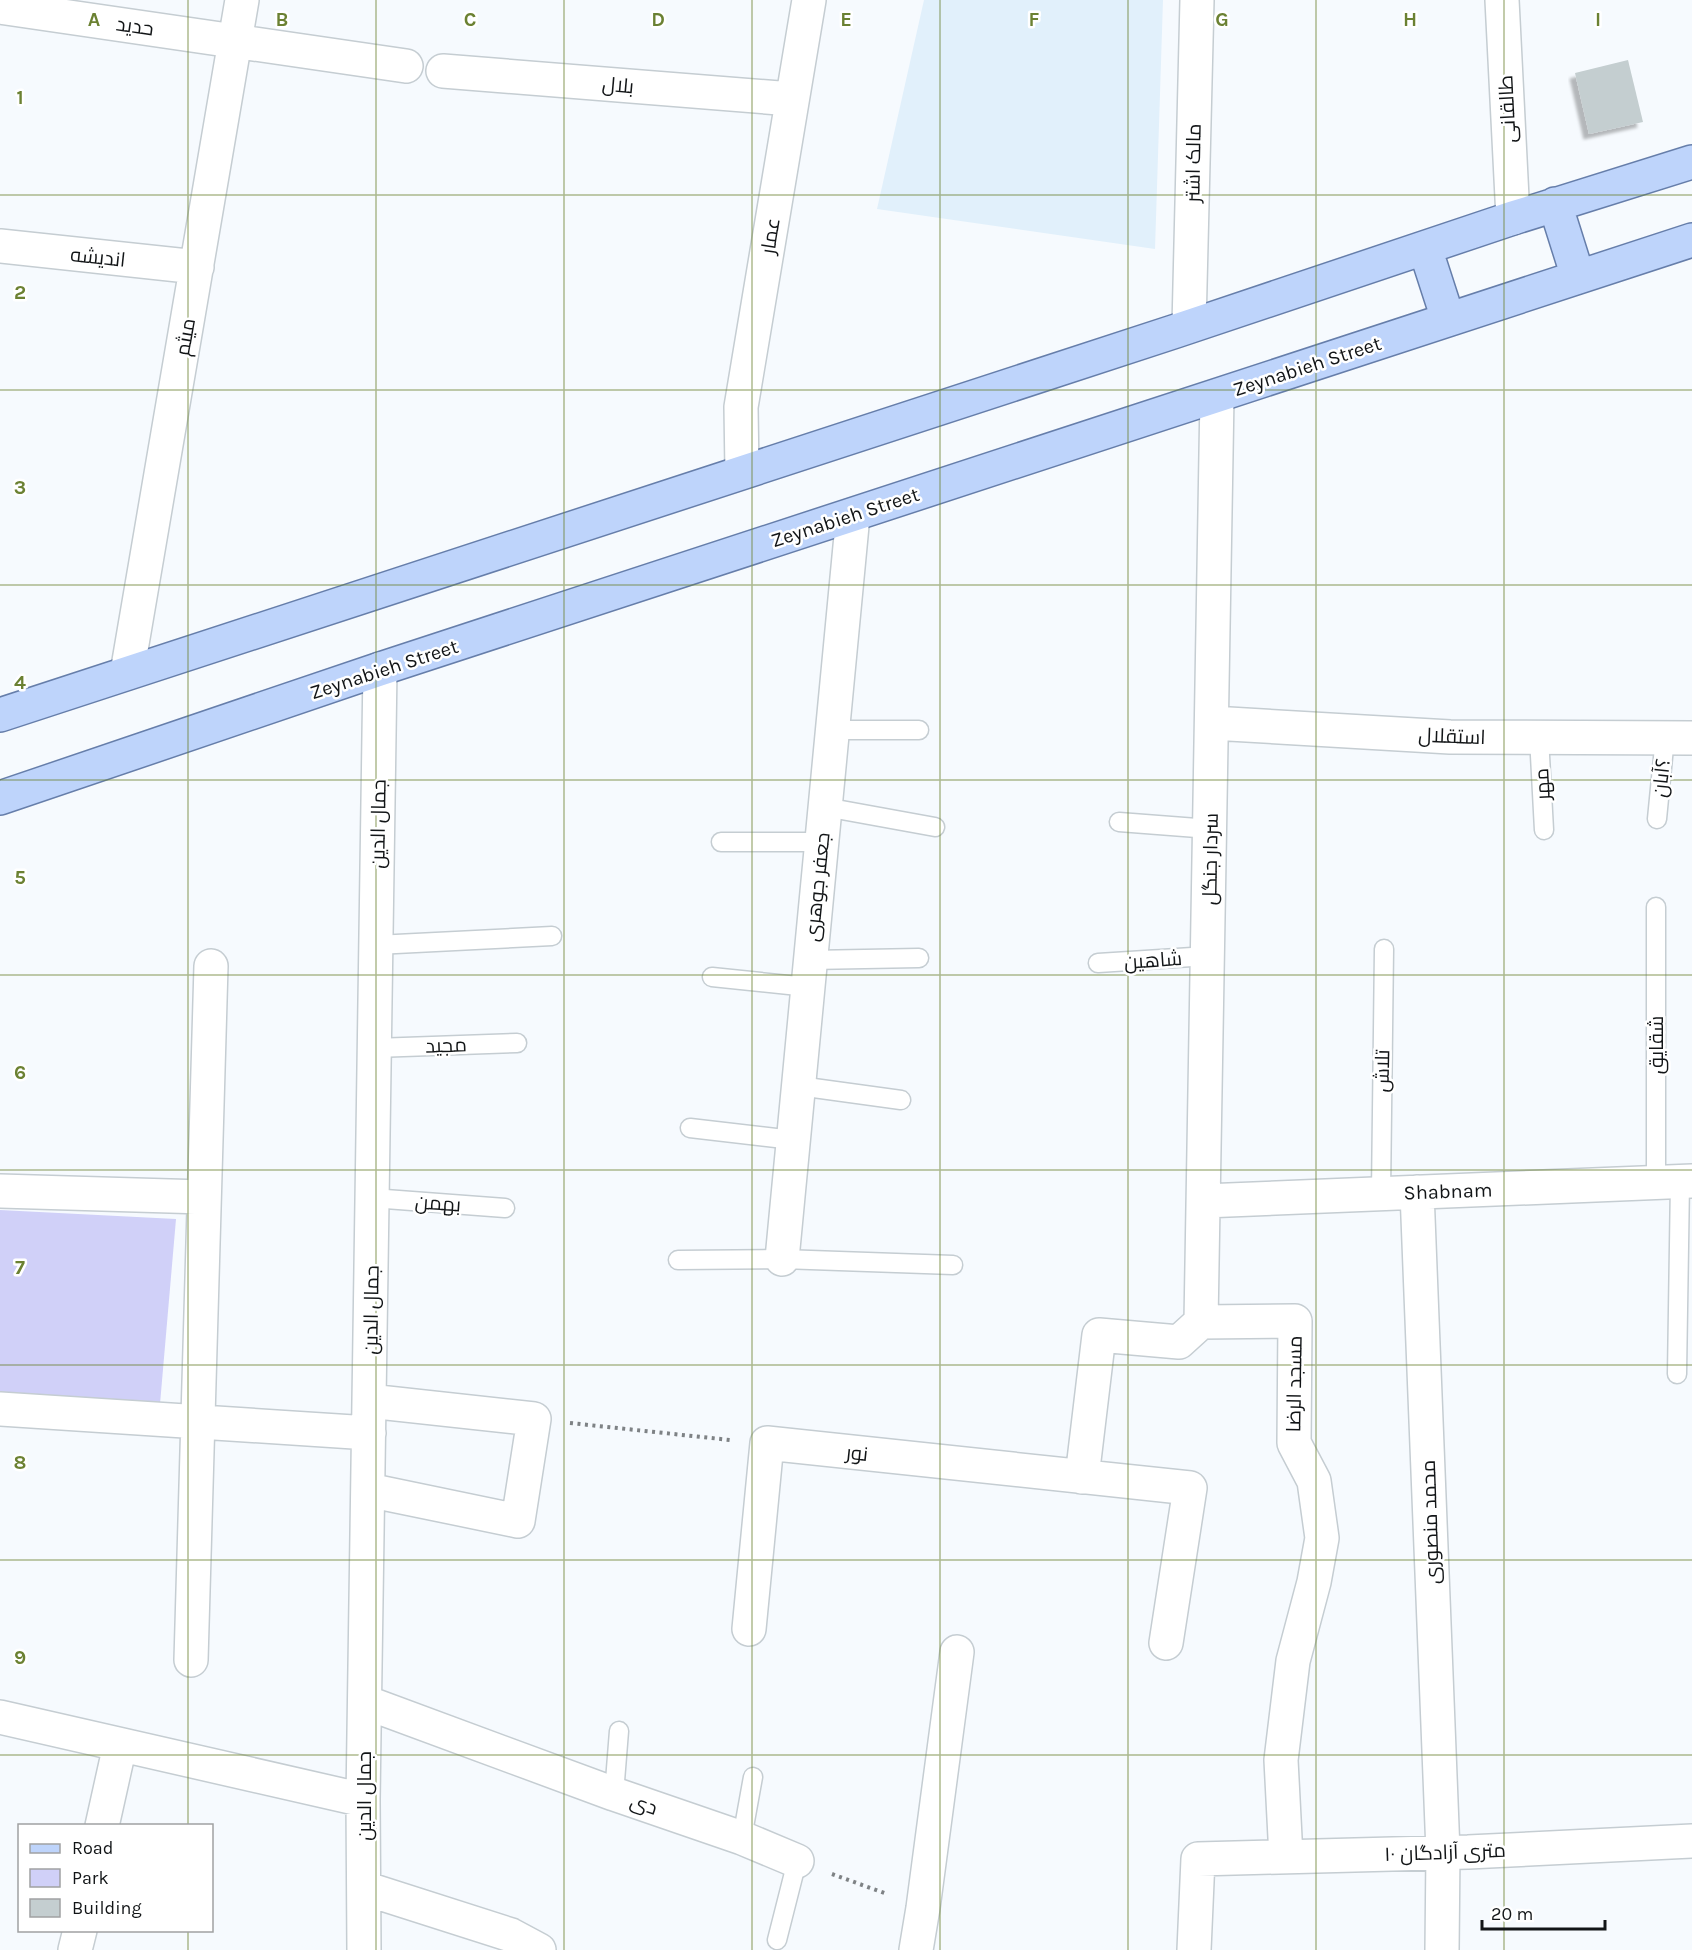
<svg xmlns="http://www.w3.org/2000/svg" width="1692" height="1950" font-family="Karla,Cairo,sans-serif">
  <defs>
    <filter id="shadow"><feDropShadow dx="-5.5" dy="5.5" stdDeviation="1.5" flood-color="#0004"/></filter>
  </defs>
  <rect width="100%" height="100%" fill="#f6fafe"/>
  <path fill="#e1f0fb" d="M924,0H1163L1155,249L877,209Z"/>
  <path fill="#d0d0f8" d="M0,1210L176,1219L160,1404L0,1394Z"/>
  <path fill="#c4ced0" filter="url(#shadow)" d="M1628,60L1643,122L1589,134L1575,73Z"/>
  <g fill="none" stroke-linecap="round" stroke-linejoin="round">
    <g stroke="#c5cdd2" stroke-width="21">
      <path id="service" d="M832,730H919
        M1539,737L1544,830
        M825,807L935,827
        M1657,819L1665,737
        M1119,822L1210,829
        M721,842H822
        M1656,907V1183
        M376,945L552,936
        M810,960L919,958
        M1098,963L1208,956
        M712,977L808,987
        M375,1048L517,1043
        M799,1086L901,1100
        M690,1128L793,1140
        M1381,1193L1384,949
        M372,1198L505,1208
        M678,1260L782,1259L953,1265
        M1677,1374L1680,1182
        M614,1794L619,1731
        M742,1838L753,1777
        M777,1940L797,1861"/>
    </g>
    <g stroke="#c5cdd2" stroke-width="36">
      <path id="minor" d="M1502,0L1513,218
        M0,7L406,66
        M443,71L792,99
        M0,246L197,267
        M1189,326L1197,0
        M742,472L741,407L809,0
        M127,673L242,0
        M1212,723L1450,737L1692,738
        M0,1191L204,1197
        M1417,1192L1443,1852L1442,1950
        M1204,1201L1692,1181
        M782,1259L853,515
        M1201,1322L1217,396
        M0,1409L369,1433
        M1082,1477L1099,1335L1179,1342L1201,1322L1295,1321L1294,1443L1314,1481L1322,1538L1314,1582L1293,1661L1281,1760L1286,1857
        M368,1490L518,1521L534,1419L369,1401
        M749,1629L767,1443L1190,1488L1166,1643
        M191,1660L211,966
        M365,1702L614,1794L742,1838L797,1861
        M0,1717L363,1800
        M102,1826L120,1745
        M364,1888L511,1935L539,1950
        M75,1950L80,1930
        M364,1950L363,1800L380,669
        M916,1950L923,1908L957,1652
        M1194,1950L1198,1859L1468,1852L1692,1841"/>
    </g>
    <g stroke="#667eaa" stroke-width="36">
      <path id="primary" d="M1555,204L1578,277
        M1425,248L1448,319
        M0,715L1176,331L1513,218L1692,162
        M0,798L380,669L1692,240"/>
    </g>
    <path stroke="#7e8285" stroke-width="4" stroke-dasharray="3 4.5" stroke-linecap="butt" d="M570,1423L730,1440
      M832,1874L887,1894"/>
    <use href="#service" stroke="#fff" stroke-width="18"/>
    <use href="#minor" stroke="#fff" stroke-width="33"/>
    <use href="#primary" stroke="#bed4fb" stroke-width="33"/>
  </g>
  <path fill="none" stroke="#6b8132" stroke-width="1.5" stroke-opacity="0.55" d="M188,0V1826M376,0V1950M564,0V1950M752,0V1950M940,0V1950M1128,0V1950M1316,0V1950M1504,0V1950M0,195H1692M0,390H1692M0,585H1692M0,780H1692M0,975H1692M0,1170H1692M0,1365H1692M0,1560H1692M0,1755H1692M188,1930V1950"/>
  <g text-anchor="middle" stroke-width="5" stroke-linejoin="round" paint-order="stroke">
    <g font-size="20" fill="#121517" stroke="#fff">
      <text transform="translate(135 26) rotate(8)" y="7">حدید</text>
      <text transform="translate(618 85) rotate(5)" y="7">بلال</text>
      <text transform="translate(1507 109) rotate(-93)" y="7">طالقانی</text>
      <text transform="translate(1193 163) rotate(-89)" y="7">مالک اشتر</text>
      <text transform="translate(770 236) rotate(-81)" y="7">عمار</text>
      <text transform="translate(98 257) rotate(6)" y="7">اندیشه</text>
      <text transform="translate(185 337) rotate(-80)" y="7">میثم</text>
      <text transform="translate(1307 366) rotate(-18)" y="7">Zeynabieh Street</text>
      <text transform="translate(845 517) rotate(-18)" y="7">Zeynabieh Street</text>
      <text transform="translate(384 669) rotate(-18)" y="7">Zeynabieh Street</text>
      <text transform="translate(1452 736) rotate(2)" y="7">استقلال</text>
      <text transform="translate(1661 778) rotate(-84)" y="7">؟آبان</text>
      <text transform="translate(1542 784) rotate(-93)" y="7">مهر</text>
      <text transform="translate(378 824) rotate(-89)" y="7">جمال الدین</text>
      <text transform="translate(1210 859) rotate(-89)" y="7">سردار جنگل</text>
      <text transform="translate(817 887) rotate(-84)" y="7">جعفر جوهری</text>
      <text transform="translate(1153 960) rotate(-4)" y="7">شاهین</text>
      <text transform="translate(446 1045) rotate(-2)" y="7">مجید</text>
      <text transform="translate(1656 1045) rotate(-90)" y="7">شقایق</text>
      <text transform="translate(1382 1071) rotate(-89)" y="7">تلاش</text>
      <text transform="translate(1448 1191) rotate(-2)" y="7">Shabnam</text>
      <text transform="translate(438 1203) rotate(4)" y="7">بهمن</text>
      <text transform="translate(371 1310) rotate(-89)" y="7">جمال الدین</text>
      <text transform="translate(1294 1384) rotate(-89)" y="7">مسجد الرضا</text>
      <text transform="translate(857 1453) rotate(6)" y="7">نور</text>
      <text transform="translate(1430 1522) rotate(-92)" y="7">محمد منصوری</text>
      <text transform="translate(364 1796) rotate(-90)" y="7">جمال الدین</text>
      <text transform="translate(644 1804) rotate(19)" y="7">دی</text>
      <text transform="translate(1445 1852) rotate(-2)" y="7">۱۰ متری آزادگان</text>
    </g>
  </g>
  <g font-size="20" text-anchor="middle" font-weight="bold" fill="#6b8132" stroke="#fff" stroke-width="5" stroke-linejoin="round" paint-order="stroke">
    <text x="94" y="26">A</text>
    <text x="282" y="26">B</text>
    <text x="470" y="26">C</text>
    <text x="658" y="26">D</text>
    <text x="846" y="26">E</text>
    <text x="1034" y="26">F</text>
    <text x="1222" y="26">G</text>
    <text x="1410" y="26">H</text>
    <text x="1598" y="26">I</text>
    <text x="20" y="104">1</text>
    <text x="20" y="299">2</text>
    <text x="20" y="494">3</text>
    <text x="20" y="689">4</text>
    <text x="20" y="884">5</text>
    <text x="20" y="1079">6</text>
    <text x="20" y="1274">7</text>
    <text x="20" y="1469">8</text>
    <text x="20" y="1664">9</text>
  </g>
  <rect x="18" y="1824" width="195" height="108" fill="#ffffff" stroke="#a0a1a2" stroke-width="1.5"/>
  <rect x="30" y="1844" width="30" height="9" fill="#bed4fb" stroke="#a0a1a2" stroke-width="1.5"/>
  <text x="72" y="1854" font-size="18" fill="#121517">Road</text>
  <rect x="30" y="1869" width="30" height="18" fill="#d0d0f8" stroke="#a0a1a2" stroke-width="1.5"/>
  <text x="72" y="1884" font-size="18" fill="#121517">Park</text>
  <rect x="30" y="1899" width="30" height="18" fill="#c4ced0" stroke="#a0a1a2" stroke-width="1.5"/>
  <text x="72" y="1914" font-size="18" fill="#121517">Building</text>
  <path d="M1482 1920v9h123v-9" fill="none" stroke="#121517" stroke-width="3"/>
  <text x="1491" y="1920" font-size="18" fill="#121517" stroke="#ffffff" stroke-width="4.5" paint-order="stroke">20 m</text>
</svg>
